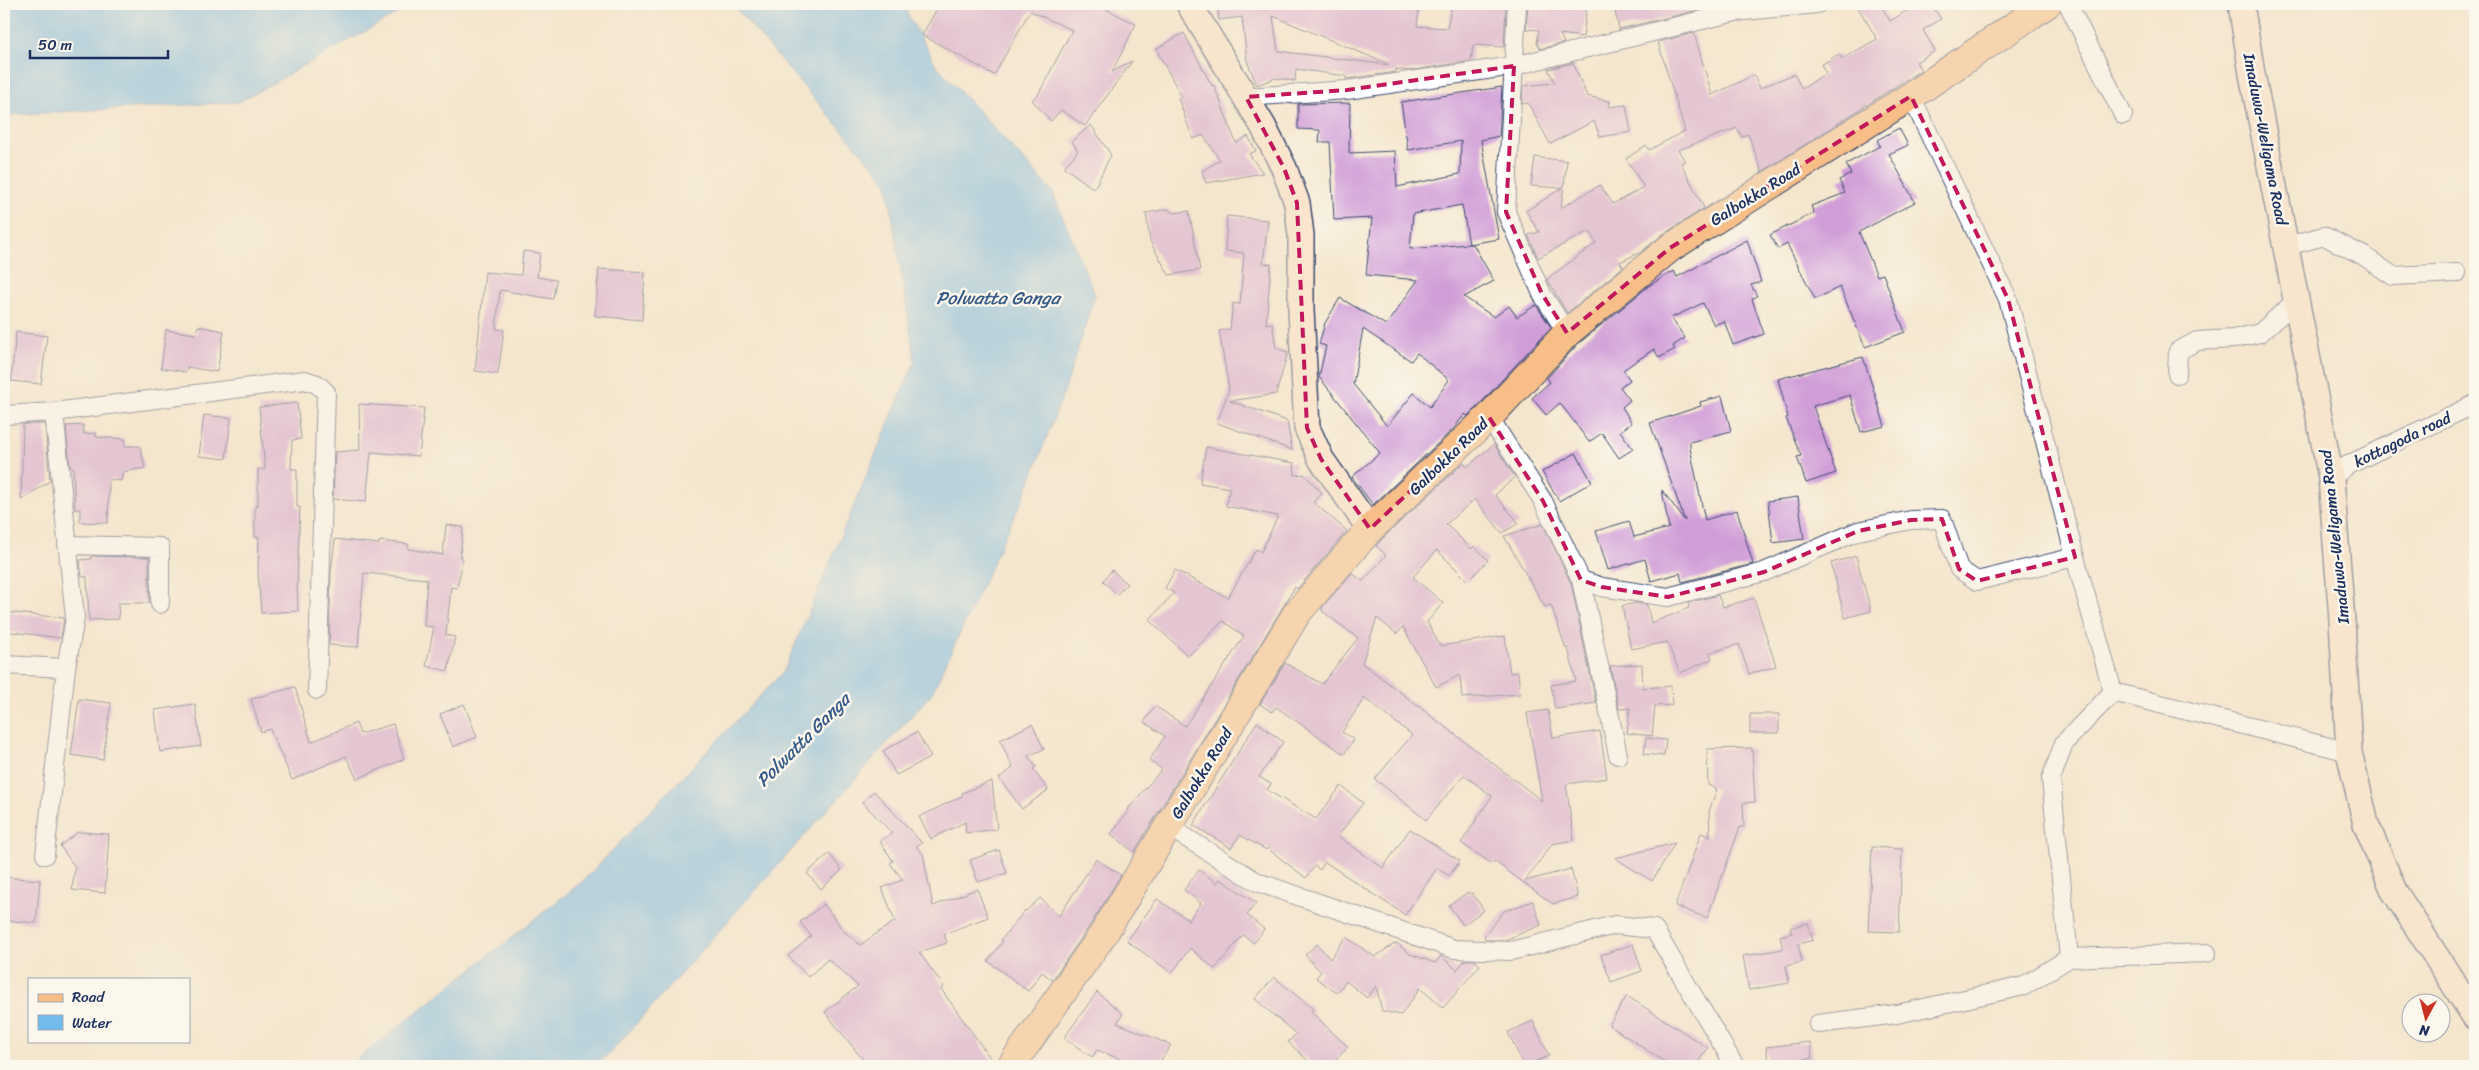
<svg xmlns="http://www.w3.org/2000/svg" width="2479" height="1070" font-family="Sriracha,sans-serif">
  <rect width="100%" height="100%" fill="#fbf7ec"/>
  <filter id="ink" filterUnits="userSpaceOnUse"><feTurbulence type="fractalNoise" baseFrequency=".02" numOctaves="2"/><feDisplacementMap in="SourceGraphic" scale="10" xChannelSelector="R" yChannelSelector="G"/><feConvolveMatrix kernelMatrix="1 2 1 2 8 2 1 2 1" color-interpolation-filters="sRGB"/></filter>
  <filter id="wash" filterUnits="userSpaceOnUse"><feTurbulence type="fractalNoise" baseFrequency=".0096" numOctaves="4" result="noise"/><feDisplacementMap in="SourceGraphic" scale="20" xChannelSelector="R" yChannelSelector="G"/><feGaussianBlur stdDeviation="1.12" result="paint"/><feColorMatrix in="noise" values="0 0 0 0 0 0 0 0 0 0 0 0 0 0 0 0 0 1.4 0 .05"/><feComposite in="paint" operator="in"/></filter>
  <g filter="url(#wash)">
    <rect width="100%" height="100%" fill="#f4e6cd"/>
    <path fill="#73bbeb" stroke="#4775a4" d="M4,4H414L239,102L4,115Z
      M732,4H902L936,65L1052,191L1095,295L1064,392L1027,489L932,693L610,1053L594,1066H349L583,881L784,671L915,361L887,182Z"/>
    <g id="blocks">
      <path fill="#d09dd8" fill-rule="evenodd" d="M940,4H1096L1136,24L1112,72L1132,61L1085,126L1061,110L1051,121L1032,100L1038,95L1072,30L1030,11L994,75L922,35Z
        M1217,4H1388L1419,9L1417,26L1447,28L1452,4H1506L1504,47L1473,45L1471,61L1408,71L1396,69V72L1346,79V76L1296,69L1295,81L1275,78L1257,85L1247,61L1242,17L1219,20ZM1273,16L1388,64V65L1278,51Z
        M1528,4H1587L1583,37L1560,34L1564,43L1540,49L1537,43L1539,30L1526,29Z
        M1628,4H1724L1619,29L1614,7Z
        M1856,4H1880L1890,21L1918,4H1931L1941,19L1923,30L1935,51L1916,62L1921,70L1762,172L1748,134L1742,137L1737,128L1678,150L1685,161L1681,163L1704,208L1662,235L1641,252L1620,262L1623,267L1567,313L1547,279L1596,243L1589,231L1538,258L1528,235L1539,232L1526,211L1562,188L1531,186L1535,157L1567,161L1561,208L1600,185L1613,204L1644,187L1626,159L1646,145L1649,150L1685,131L1658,42L1694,33L1712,95L1754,75L1760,88L1794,74L1802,89L1826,73L1821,65L1839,54L1842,59L1877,39Z
        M1184,33L1212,86L1214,85L1236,143L1248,136L1256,151L1249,154L1263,173L1206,183L1202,171L1220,160L1203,135L1193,139L1178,98L1182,97L1156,49Z
        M1573,63L1587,96L1610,101L1609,107L1626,105L1631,132L1600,137L1594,121L1550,144L1528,103L1522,104L1523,86L1555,83L1548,69Z
        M1502,87L1499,136L1481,140L1499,239L1469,244H1473L1494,281L1464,297L1494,317L1509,306L1517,317L1536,305L1551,327L1478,406L1467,416L1465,414L1455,427L1373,505L1352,477L1380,453L1319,377L1326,346L1319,344L1325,323L1340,298L1386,325L1418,280L1366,275L1372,218L1334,220L1330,142H1319L1320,130L1298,129V104L1350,103L1349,153L1395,151L1397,187L1460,174L1461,141L1408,150L1401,102ZM1462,205L1469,244L1410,249L1413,214ZM1363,329L1411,361L1417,353L1449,380L1430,407L1414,393L1387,426L1353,384Z
        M1091,125L1111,155L1094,189L1064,167L1078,151L1072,141Z
        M1899,128L1908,145L1889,154L1915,202L1859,232L1877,276L1883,274L1905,332L1865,347L1840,287L1815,299L1787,244L1778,249L1770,235L1814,213L1811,206L1845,193L1839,180L1851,174L1846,164L1880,146L1877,140Z
        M1168,209L1173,213L1189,211L1200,270L1169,275L1150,241L1146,213Z
        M1227,216L1268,220L1263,263L1271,264L1266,324L1272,323L1276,348L1288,352L1276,394L1230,401L1287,421L1292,450L1217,423L1229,390L1219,331L1230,329L1233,303L1240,304L1244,253L1225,251Z
        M1747,240L1761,282L1751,285L1757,296L1752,299L1764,334L1733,345L1724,321L1714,325L1703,303L1671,318L1685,338L1673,346L1675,349L1659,358L1654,349L1623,370L1630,380L1620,387L1630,400L1622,407L1632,423L1620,431L1633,449L1619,458L1602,433L1589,442L1560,403L1546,415L1532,398L1550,382L1547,378L1578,344L1650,285L1674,271L1677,277Z
        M523,251L540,253L537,277L556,280L553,299L500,290L496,329L504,330L498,374L475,371L485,272L521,275Z
        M599,269L645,272L642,320L595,316Z
        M198,326L224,331L217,372L187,367L186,372L161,368L166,330L196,334Z
        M16,332L47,336L41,384L11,381Z
        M1863,357L1885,426L1861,432L1850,395L1813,406L1836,473L1806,483L1797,457L1801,456L1786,418L1788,417L1778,379Z
        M1722,396L1731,431L1690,442V448L1705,520L1737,510L1753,564L1682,582L1680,573L1651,581L1645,559L1608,570L1596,531L1629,521L1634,537L1669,528L1662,490L1685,521L1650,423L1701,406L1700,402Z
        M297,403L301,439L292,440L291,469H297V507H300L297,584L298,611L261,613L258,572L259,537H255V506H258V469H265L259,407Z
        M359,404L424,408L419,456L371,452L366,502L333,499L335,452L360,450Z
        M204,415L231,418L226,459L199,456Z
        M23,424H45L50,481L21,500Z
        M83,425L84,434L96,433V437L125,439V446H140L145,468L123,472L121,481L109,479L108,523L80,522V509H75L73,467L70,468L66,426Z
        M1494,444L1515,477L1495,495L1519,523L1502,533L1475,499L1446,524L1471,549L1474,546L1488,560L1468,581L1437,550L1413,577L1443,603L1427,622L1440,646L1505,636L1510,673L1518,672L1520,694L1462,698L1460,675L1436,687L1403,627L1397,634L1377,618L1362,663L1542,801L1527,713L1548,710L1553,738L1600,731L1607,778L1566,784L1574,840L1552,844L1525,881L1571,869L1578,897L1553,904L1494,861L1492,864L1461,843L1492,796L1464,775L1426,820L1375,779L1412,735L1364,698L1342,732L1354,740L1344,754L1276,707L1272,712L1260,704L1285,663L1322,684L1358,638L1322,611L1323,606L1352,573L1363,581L1386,555L1376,546L1381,540L1460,466L1464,463L1467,467Z
        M1206,447L1294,463L1295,475L1304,474L1322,493L1313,502L1347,531L1297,589L1295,587L1284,605L1134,852L1111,834L1129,810L1128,809L1162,769L1149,761L1165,736L1144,722L1155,706L1185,726L1244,636L1223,621L1188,656L1149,620L1174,593L1165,588L1175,570L1228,598L1256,549L1261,552L1278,516L1226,506L1230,488L1200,483Z
        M1576,453L1592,482L1559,501L1542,472Z
        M1798,497L1804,539L1773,543L1768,501Z
        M1543,524L1571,583L1596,703L1555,709L1551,685L1576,681L1568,648L1566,649L1551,605L1545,607L1504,536Z
        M446,525L463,527L460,558L463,559L457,588L451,587L446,635L455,637L448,671L426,666L434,627L424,626L427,579L364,573L358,647L329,645L331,572L335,539L379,544L380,541L408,544V549L443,555Z
        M91,556L149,557V603H118L119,619L89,620L87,577H82L80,560L91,559Z
        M1856,556L1871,611L1845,618L1831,563Z
        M1112,570L1127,584L1117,594L1103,581Z
        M1718,595L1723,607L1754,598L1776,666L1749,674L1739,644L1710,653L1712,659L1680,673L1667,642L1631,649L1622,606L1637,603L1647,605L1651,623L1689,608L1688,603Z
        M4,612L64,618L61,638L4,631Z
        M1642,664L1643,688L1671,686L1672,705L1655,706L1652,736L1627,733L1630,708L1619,709L1610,666Z
        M295,687L311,742L356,723L360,734L393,724L404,759L357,779L346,756L292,780L270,729L261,732L251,699Z
        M79,699L111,703L103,760L71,755Z
        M195,704L201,746L160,752L155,710Z
        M464,704L477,737L453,747L440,714Z
        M1750,714H1779V733H1750Z
        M1257,722L1283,742L1259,777L1271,784L1267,790L1316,819L1341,786L1363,803L1338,836L1383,868L1410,829L1460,861L1449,876L1437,868L1405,915L1325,862L1320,870L1315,866L1306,878L1267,848L1266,850L1240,835L1231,848L1193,825Z
        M1032,724L1044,749L1028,756L1036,767L1033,769L1048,790L1022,809L999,778L1013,768L1000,740Z
        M917,732L931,757L896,775L883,751Z
        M1646,738L1666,740L1664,756L1644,754Z
        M1752,748L1755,802L1743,803L1744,827H1740L1707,918L1675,906L1701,833L1710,837L1709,811L1717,789L1708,785L1707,749Z
        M992,781L997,829L966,833L965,822L931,839L919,817L962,796V793Z
        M874,791L922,843L916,846L923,854L933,906L977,889L988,917L944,934L947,943L919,952L944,987L941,989L996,1066H868L825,1012L858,986L828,959L808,977L788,956L811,936L800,922L824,904L843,930L860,945L895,921L882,888L903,880L890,863L893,861L880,841L892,833L862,802Z
        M78,832L109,834L105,893L72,890L75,867L60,846Z
        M1675,843L1652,881L1615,858Z
        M1872,847L1902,849L1899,932L1868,931Z
        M999,850L1007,873L978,882L970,860Z
        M829,854L842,870L821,889L807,873Z
        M1096,859L1121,875L1091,924L1052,980L1042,972L1028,991L988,961L1003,941L1001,940L1025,910L1026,911L1040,898L1059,916Z
        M1199,870L1217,883L1220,879L1256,903L1247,915L1264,929L1254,943L1243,935L1215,969L1190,948L1172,973L1127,941L1157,899L1189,920L1201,903L1184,890Z
        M5,877L40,880L36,923L4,920Z
        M1467,893H1472L1484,910L1463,925L1449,905Z
        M1533,901L1541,925L1505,940H1486L1484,936L1504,911Z
        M1808,923L1813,940L1798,944L1802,962L1786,966L1789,983L1749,990L1743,956L1783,949L1780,936L1792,933L1790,928Z
        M1346,937L1375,957L1394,944H1398L1410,954L1435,963L1441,956L1457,970L1465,960H1474L1480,965L1443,1008L1420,988L1401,1015L1382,1011L1376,986L1367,998L1346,981L1337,993L1316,978L1321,972L1305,955L1317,944L1330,959Z
        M1633,944L1642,971L1611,982L1601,955Z
        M1274,977L1313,1009L1311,1012L1348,1047L1330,1066H1314L1288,1042L1296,1034L1255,999Z
        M1097,992L1123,1014L1117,1023L1171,1045L1157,1066H1138L1097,1050L1092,1057L1064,1038Z
        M1627,996L1708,1048L1695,1066H1671L1609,1025Z
        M1533,1021L1549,1056L1524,1066L1508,1032Z
        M1810,1042L1812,1058L1769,1064L1766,1047Z"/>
    </g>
  </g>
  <g filter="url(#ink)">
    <use href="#blocks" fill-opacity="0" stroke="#3c4a6f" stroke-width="1"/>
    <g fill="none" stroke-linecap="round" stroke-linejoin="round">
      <g stroke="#3c4a6f" stroke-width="20">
        <path id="street" d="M1517,4L1506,212L1542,294L1567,333
          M2068,4L2123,115
          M1911,96L2008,299L2075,557
          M1246,97L1347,90L1514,66L1735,12L1817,4
          M2287,246L2324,236L2364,256L2393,276L2457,273
          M2177,374L2178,351L2197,341L2233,339L2260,333L2298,299
          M4,415L54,412L305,380L317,384L326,392L317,690
          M1489,417L1543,501L1581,580L1618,755
          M2331,478L2348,465L2475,404
          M67,545L160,547V604
          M1581,580L1602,587L1668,597L1764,572L1858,531L1911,520L1942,519L1959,569L1977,581L2075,557L2113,692
          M4,665L66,668
          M1169,827L1257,882L1454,949L1511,951L1615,925L1654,929L1735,1066
          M45,855L66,668L75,618L54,412
          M2069,958L2207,953
          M1818,1024L1897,1014L2024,986L2069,958L2051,779L2064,743L2113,692L2349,752"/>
      </g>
      <g stroke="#3c4a6f" stroke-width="28">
        <path id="secondary" d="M1189,4L1263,126L1284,168L1297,203L1301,235V310L1307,428L1321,459L1370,529
          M2241,4L2252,74L2331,478L2342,620L2349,752L2366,824L2394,891L2475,1017"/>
      </g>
      <g stroke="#3c4a6f" stroke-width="30">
        <path id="primary" d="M1011,1066L1104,933L1297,613L1370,529L1489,417L1567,333L1670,248L1911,96L2047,4"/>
      </g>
      <use href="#street" stroke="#fff" stroke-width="18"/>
      <use href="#secondary" stroke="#fce5cf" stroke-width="25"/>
      <use href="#primary" stroke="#f7be87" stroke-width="28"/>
    </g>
  </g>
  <path d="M0 0H2479V1070H0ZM1514,66L1506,212L1542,294L1567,333L1670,248L1911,96L2008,299L2075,557L1977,581L1959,569L1942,519L1911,520L1858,531L1764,572L1668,597L1602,587L1581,580L1543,501L1489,417L1370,529L1321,459L1307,428L1297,203L1284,168L1246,97L1347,90Z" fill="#f4e6cd" fill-opacity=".55" fill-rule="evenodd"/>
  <path fill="none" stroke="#c2185b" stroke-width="4" stroke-dasharray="10 6" stroke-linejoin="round" d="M1514,66L1506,212L1542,294L1567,333L1670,248L1911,96L2008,299L2075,557L1977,581L1959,569L1942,519L1911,520L1858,531L1764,572L1668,597L1602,587L1581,580L1543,501L1489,417L1370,529L1321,459L1307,428L1297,203L1284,168L1246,97L1347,90Z"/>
  <g text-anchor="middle" stroke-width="5" stroke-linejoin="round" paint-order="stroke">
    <g font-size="16" fill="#1b2f5e" stroke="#fbf7ec">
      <text transform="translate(2266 139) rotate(79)" y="6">Imaduwa-Weligama Road</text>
      <text transform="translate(1755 194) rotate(-32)" y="6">Galbokka Road</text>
      <text transform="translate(2402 439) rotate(-26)" y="6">kottagoda road</text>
      <text transform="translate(1448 456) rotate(-44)" y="6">Galbokka Road</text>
      <text transform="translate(2334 537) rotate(-96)" y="6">Imaduwa-Weligama Road</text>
      <text transform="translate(1201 773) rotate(-59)" y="6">Galbokka Road</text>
    </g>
    <g font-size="18" font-style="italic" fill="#355988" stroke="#fbf7ec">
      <text x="998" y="304">Polwatta Ganga</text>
      <text transform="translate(803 740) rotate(-45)" y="6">Polwatta Ganga</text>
    </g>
  </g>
  <rect width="2479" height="1070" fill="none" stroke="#fbf7ec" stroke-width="20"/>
  <rect x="28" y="978" width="162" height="65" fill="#fbf7ec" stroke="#a1a7b3"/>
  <rect x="38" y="994" width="25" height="8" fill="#f7be87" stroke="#a1a7b3"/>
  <text x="72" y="1002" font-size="15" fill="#1b2f5e">Road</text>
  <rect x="38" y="1015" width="25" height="15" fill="#73bbeb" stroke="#a1a7b3"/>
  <text x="72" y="1028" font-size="15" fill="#1b2f5e">Water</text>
  <g transform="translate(2426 1018) rotate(187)"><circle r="24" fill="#fbf7ec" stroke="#a1a7b3"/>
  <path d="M0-4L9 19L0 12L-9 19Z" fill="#c8321e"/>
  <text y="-8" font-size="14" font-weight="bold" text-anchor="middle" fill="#1b2f5e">N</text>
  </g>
  <path d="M30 50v8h138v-8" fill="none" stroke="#1b2f5e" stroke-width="2.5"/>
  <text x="38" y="50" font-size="15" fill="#1b2f5e" stroke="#fbf7ec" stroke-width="4" paint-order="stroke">50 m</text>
</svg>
